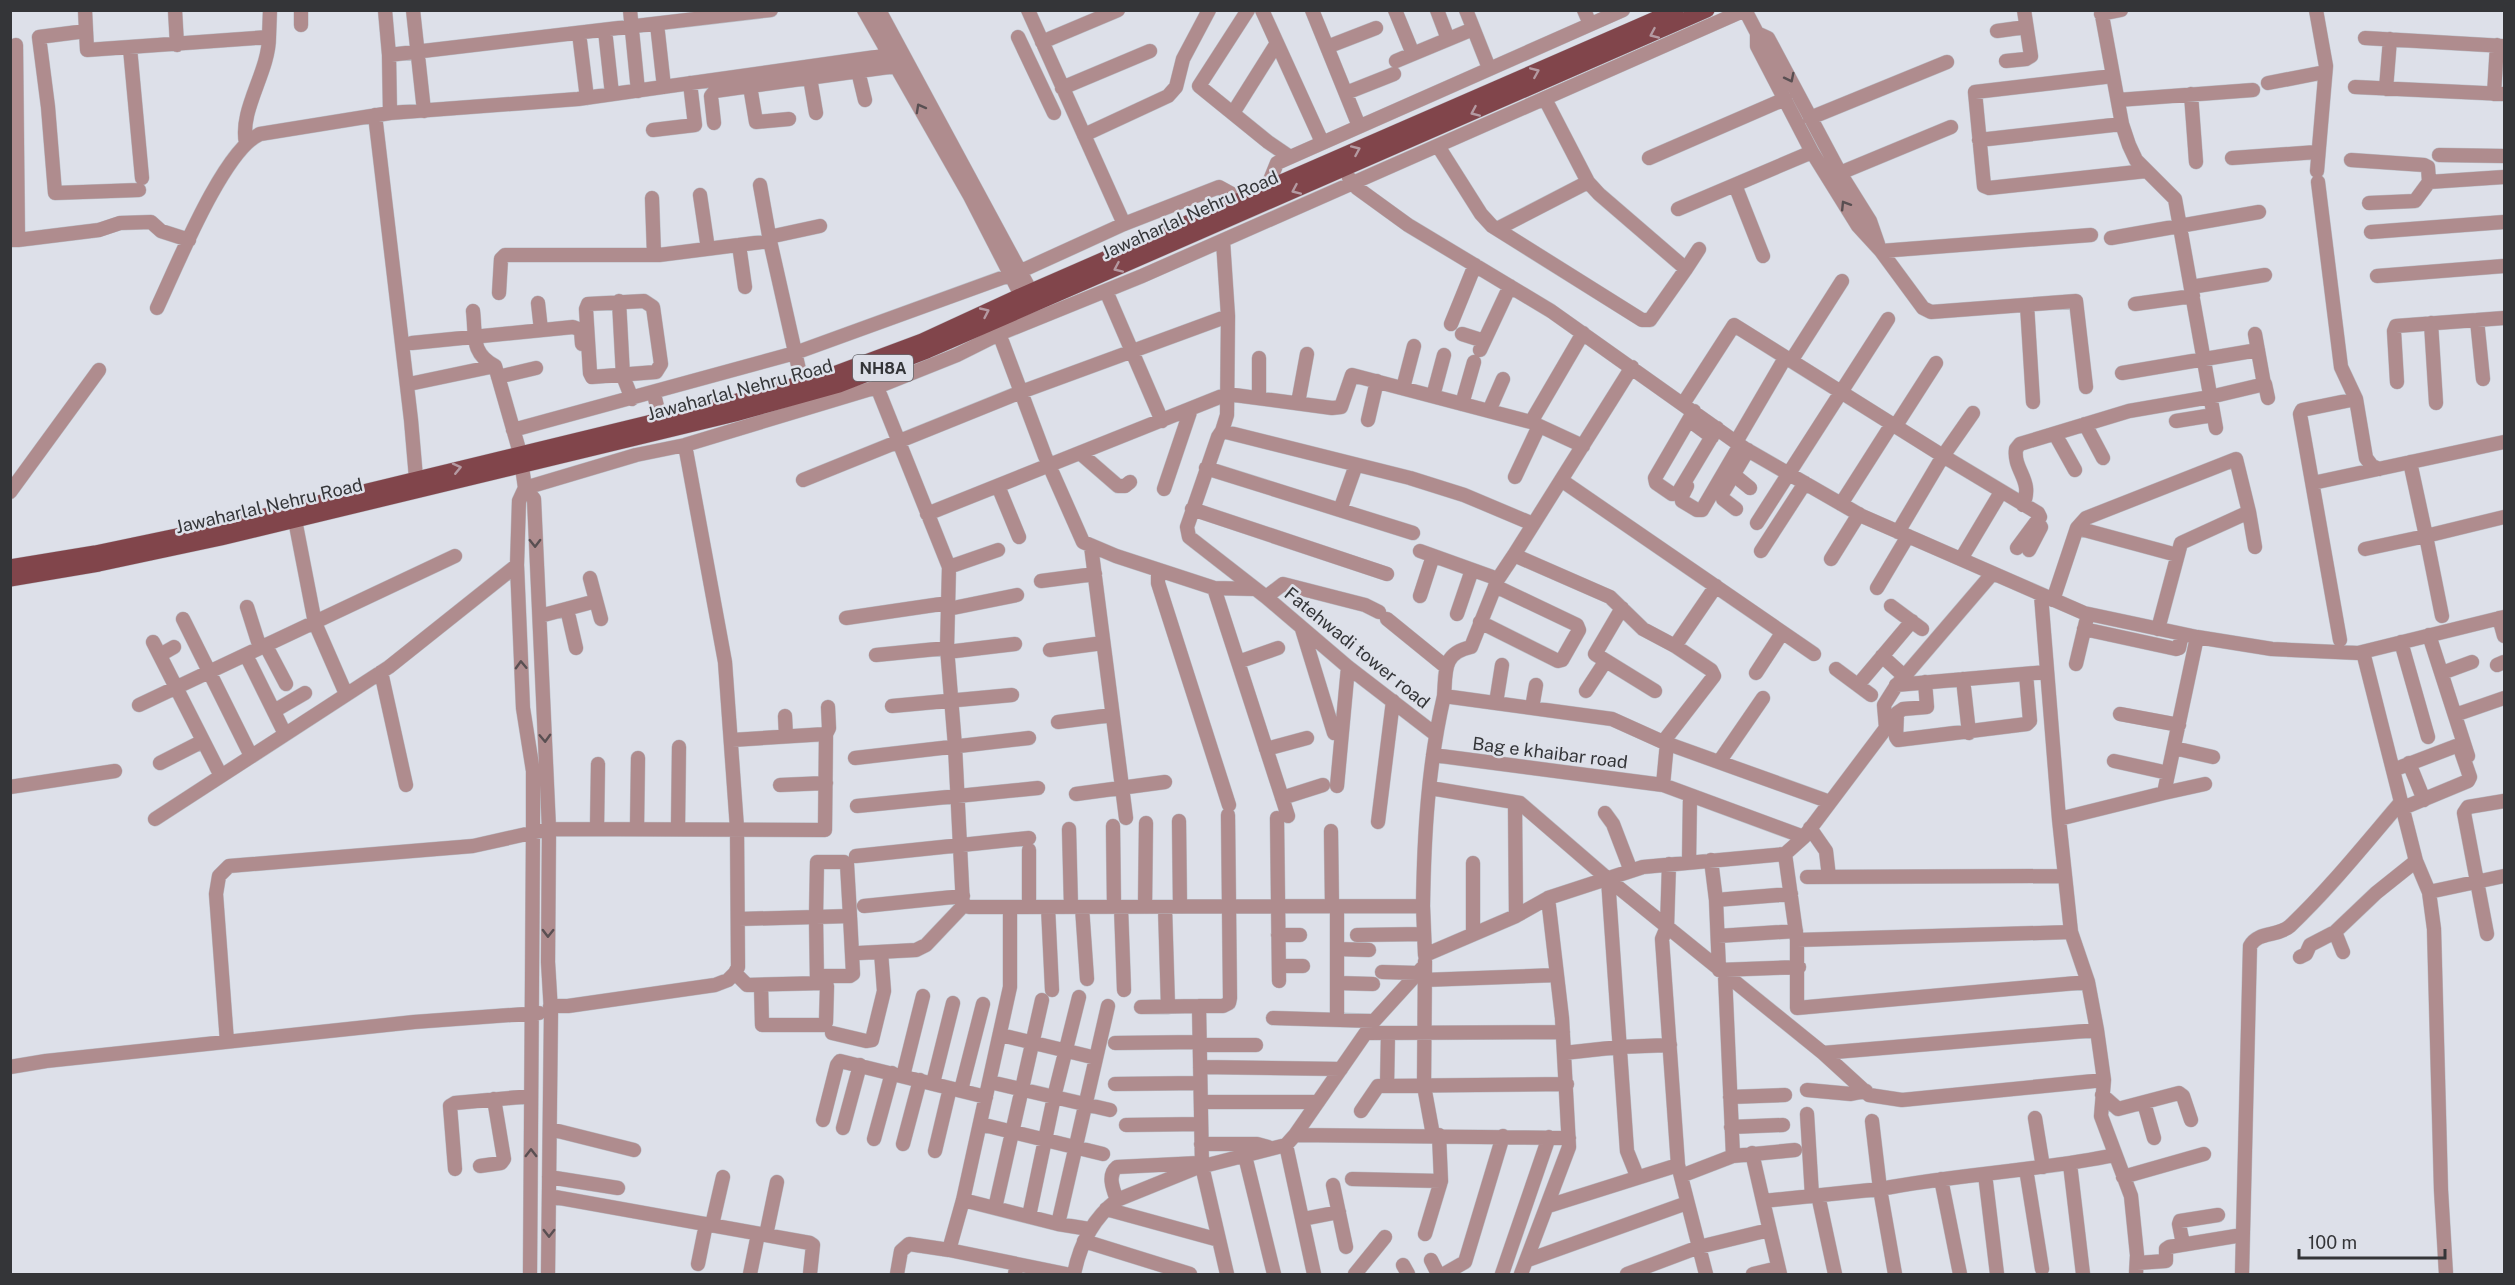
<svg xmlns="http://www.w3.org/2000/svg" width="2515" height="1285" font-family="'Public Sans',sans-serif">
  <rect width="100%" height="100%" fill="#dde0e9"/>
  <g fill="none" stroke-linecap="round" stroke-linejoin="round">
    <g stroke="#bbbec6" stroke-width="15">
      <path id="minor" d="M85,10L87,50L269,37C269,72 239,110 246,143
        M175,10L177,45
        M385,10L389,55L390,113
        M413,10L424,111
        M630,10L638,91
        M864,10L970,196L1025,303
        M879,10L1035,299
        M1028,10L1124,224
        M1248,10L1199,86L1268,142L1290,157
        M1262,10L1322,142
        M1312,10L1359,126
        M1395,10L1413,54
        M1437,10L1448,39
        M1466,10L1489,68
        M1584,10L1590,24
        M1745,10L1757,33V46L1812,152L1858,226L1881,251L1923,308L1931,312L2076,301L2086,387
        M2101,10L2122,124L2129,145L2136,160L2175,199L2216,428
        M2316,10L2326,66L2317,171
        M2101,14L2121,10
        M657,24L664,87
        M301,25V10
        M605,30L612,94
        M86,31L39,37L48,107L55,193L139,190
        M1997,31L2026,27
        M579,33L587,98
        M1757,33L1768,38L1840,173L1870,221L1878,244
        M269,37L270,10
        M1018,37L1054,113
        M2365,38L2504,46
        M1042,42L1118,10
        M1327,47L1376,28
        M130,48L142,178
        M389,55L771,10
        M1396,61L1473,29
        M2006,61L2026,59L2031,56L2024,10
        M858,71L865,100
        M2113,76L1975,92L1984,186L1989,188L2146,171
        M810,78L816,113
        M2268,83L2325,72
        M750,86L756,122L789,119
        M2355,87L2504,94
        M1062,88L1150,51
        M2386,89L2390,39
        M1346,93L1394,74
        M2191,94L2196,162
        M2494,94L2497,45
        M1545,99L1588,182
        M2118,100L2253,90
        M1233,113L1277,43
        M375,115L411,420L416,478
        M1810,118L1947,62
        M714,123L711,96L715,91L896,66
        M653,130L695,125L690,83
        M1084,135L1168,96L1176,87L1183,59L1209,10
        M1979,140L2122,124
        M1438,146L1481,214L1492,226L1642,320H1650L1686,269
        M2439,155L2504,156
        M1649,158L1785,99
        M2232,158L2317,152
        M2351,160L2424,165L2428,167L2429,182
        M1840,173L1951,127
        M1349,178L1357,188L1408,225L1551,311L1744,448L1862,516L2084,613L2197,637L2272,649L2358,653L2504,617
        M2318,182L2341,367L2356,399L2366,458L2372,466L2379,469
        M760,185L770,241
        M1735,185L1763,256
        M1266,190L1277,163L1623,10
        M700,195L708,249
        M652,198L654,255
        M2369,203L2415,201L2429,182L2504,177
        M1678,209L1812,152
        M1497,229L1588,182L1599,194L1686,269L1699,249
        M2371,232L2504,222
        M769,237L820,226
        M2111,238L2259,212
        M10,240H18L16,45
        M18,240L99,230L120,223L151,222L161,231L189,240
        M739,245L745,287
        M1881,251L2091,235
        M2377,276L2504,266
        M2191,287L2265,275
        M1106,291L1162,421
        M499,293L501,259L505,255H659L770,241L802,383
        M619,301L623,376L632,399
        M644,301L653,307L661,364L656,372L592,377L590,373L586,309L588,304Z
        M538,303L541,330
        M2135,304L2193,296
        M2027,305L2033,402
        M157,308C176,268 223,150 260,134L390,113L578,99L890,55
        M473,311C476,335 470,353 495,366
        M2477,320L2483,379
        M2431,323L2436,403
        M1451,324L1475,265
        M997,328L1045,456L1083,542L1116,556L1214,588L1255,589
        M1462,334L1484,341
        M2255,334L2264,384
        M412,343L573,327L581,330L582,344
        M1480,350L1510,286
        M1259,358V398
        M1791,361L1842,281
        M2122,373L2258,350
        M498,377L536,368
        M2397,382L2394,331L2396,326L2504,318
        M414,383L495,366L520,453L525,488L519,501L517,565L523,708L533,771V833L530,1274
        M1403,388L1414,346
        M654,394L660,419
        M1433,396L1444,355
        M1298,403L1307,354
        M1462,404L1474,362
        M1683,404L1734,325L1943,456L1973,413
        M1489,411L1503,379
        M1694,411L1655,478L1656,483L1672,494L1678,493L1717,428
        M1368,420L1377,381
        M1689,420L1712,437
        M2176,421L2213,415
        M1533,423L1583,446
        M2085,424L2103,458
        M1895,427L1936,363
        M513,430L795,353L1021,271L1124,224L1219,187L1241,199
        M1222,431L1227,415L1228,316
        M2055,434L2075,470
        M1736,442L1785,358
        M685,445L725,662L737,828L738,967L735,973L747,985L824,983L827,986L826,1022L824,1025H762L761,985
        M1080,453L1118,486H1125L1130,482
        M1206,468L1413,533
        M1734,475L1750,488
        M1515,477L1539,426
        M803,480L1021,392L1228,316L1223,241
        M1561,480L1814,654
        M2313,483L2504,442
        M998,486L1019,537
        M1687,486L1682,496V501L1697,510H1702L1740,445
        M525,488L636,455L685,445L877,387L957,355L999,334L1142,276L1745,10
        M525,488L534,499L549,829L548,962L551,1012L548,1274
        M1164,489L1191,409
        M10,492L99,370
        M1841,504L1892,424
        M2023,505C2034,480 2013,471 2016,449L2020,444L2129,411L2210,397L2265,384L2268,398
        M1192,509L1387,574
        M1736,509L1723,499L1722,494L1748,450
        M1340,510L1356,465
        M2249,512L2255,547
        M927,514L1227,394L1332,408L1341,407L1352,375L1531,422L1583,333
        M295,520L315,623L346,694
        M1757,523L1888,319
        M2077,528L2086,518L2236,459L2249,512L2181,543L2158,629
        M1898,532L1943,456L2038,513L2040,517L2017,548
        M1091,546L1126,818
        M2365,549L2426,536L2410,462
        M2029,550L2041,527
        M1420,551L1498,579L1514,555
        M1761,551L1805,483
        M1831,559L1859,514
        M1961,559L2001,492
        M949,567L998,550
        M1158,570V583L1229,805
        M590,578L601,619
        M1041,581L1095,574
        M1214,588L1288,816
        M1877,588L1908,536
        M2041,595L2059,819L2071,932L2088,982L2097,1030L2104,1080L2101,1116L2131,1196L2137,1255L2136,1274
        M1420,596L1433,556
        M1266,597L1283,584L1365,605L1379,612
        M2053,600L2077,528L2177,555
        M1891,606L1922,629
        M247,607L260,648
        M1622,608L1595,654L1655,691
        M567,609L576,648
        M948,609L1017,595
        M1457,614L1472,570
        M540,616L596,601
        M2442,616L2426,536L2504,517
        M846,618L948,603
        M2499,618L2504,636
        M183,619L251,756
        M1387,619L1446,667
        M1480,622L1558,661L1562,660L1579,630L1577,625L1495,586
        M1302,629L1334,733
        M2084,629L2176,649L2179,648L2182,634
        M2429,635L2468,756
        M2340,640L2300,414L2302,410L2356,399
        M153,642L221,776
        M2401,642L2428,737
        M266,646L286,684
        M1675,646L1716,586
        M1050,650L1103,643
        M947,652L1015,644
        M2363,652L2416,861L2429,892L2434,929L2441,1190L2446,1274
        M160,655L174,647
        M246,655L285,734
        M876,655L947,648
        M1882,656L1904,676
        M1238,662L1278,648
        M2076,664L2086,622
        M2497,665L2504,662
        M1836,669L1871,695
        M381,672L406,785
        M1756,673L1782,633
        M2442,673L2472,662
        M1963,679L1969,733
        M1925,682L1927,707L1903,709L1897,713L1896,737L1898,740L2027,724L2030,721L2026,674
        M1858,685L1912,621
        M1896,685L2047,672
        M1586,691L1605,662
        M1444,696C1446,672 1442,653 1471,647L1498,579
        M1496,703L1502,665
        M139,705L455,556
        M892,706L1012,695
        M1532,708L1536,685
        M274,711L305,693
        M2120,714L2179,725
        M2455,715L2504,698
        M785,716L786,736
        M1058,722L1112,715
        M826,734L829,728L828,707
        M1435,734L1348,667L1266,597L1189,537L1187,527L1218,437L1222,431L1410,478L1464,495L1533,524
        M1663,742L1830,802
        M2174,748L2213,757
        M1266,749L1307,738
        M1433,755L1663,785L1804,837
        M855,758L1029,738
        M2114,761L2168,773
        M1719,762L1763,698
        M160,763L203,741
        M2409,763L2424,800
        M2393,770L2456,746L2460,748L2470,777L2468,781L2403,808
        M780,785L826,783
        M1663,785L1667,743
        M1337,786L1348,667
        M10,787L115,771
        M1430,788L1520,803L1608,879L1627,1151L1637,1176
        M2164,793L2205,784
        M1076,794L1165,782
        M1282,798L1323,785
        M1515,803L1516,916
        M857,806L1038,788
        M1605,813L1613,824L1631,871
        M1277,818L1279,981
        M155,819L389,667L517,565
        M2059,819L2164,793L2197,637
        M1179,821L1180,907
        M1378,822L1393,701
        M1113,826L1114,907
        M597,828L598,764
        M637,828L638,758
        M678,828L679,747
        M1810,828L1826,851L1829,877
        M1069,829L1071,907
        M1331,831L1332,906
        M1785,854L1804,837L1886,728L1884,705L1896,686L1992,574
        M856,856L1029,838
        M1711,860L1716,900L1719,970L1799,967
        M1689,862L1690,796
        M1669,864L1667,927L1662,939L1678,1165L1706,1274
        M1807,877L2065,876
        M1608,879L1823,1053L1869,1095L1902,1100L2104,1080
        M2429,892L2504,876
        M1716,900L1791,894
        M864,906L963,896
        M1337,906V1020
        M1423,906C1424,836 1428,765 1444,696L1612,719L1663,742L1714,676L1711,670L1675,646L1643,629L1610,597L1514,555L1632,367
        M969,907L1423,906L1425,955L1516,916L1548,898L1643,867L1785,854L1797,940V1008L2088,982
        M1029,907V850
        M1048,907L1052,990
        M1082,907L1087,979
        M1121,907L1124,990
        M1145,907L1146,823
        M1165,907L1168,1007
        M739,919L816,917L817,983
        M2335,932L2343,952
        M1473,934V863
        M2487,934L2464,813L2468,807L2504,801
        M1278,935H1300
        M1357,935L1424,934
        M1718,936L1796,931
        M1797,940L2071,932
        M1337,949L1369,950
        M859,953L916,950L926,945L963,906L955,746L947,648L949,567L877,387
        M2300,957L2306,954L2310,945L2335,932L2376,893L2416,861
        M1425,961L1424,1086L1433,1135
        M1279,966H1303
        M1382,972L1417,973
        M1725,975L1733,1156
        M817,976H850L853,974L850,916L816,917L817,862H844L847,864L850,916
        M1424,980L1557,975
        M1337,983L1373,984
        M550,1006H568L715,985L728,980L735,973
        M1141,1007L1199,1006
        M1273,1018L1374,1021
        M832,1033L866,1041L872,1040L884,991L881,952
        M1366,1033L1563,1032
        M1001,1035L1096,1058
        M227,1042L216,894L219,876L229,866L473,846L549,829L825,830L826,734L732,740
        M1115,1043L1199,1042
        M1199,1045H1256
        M1564,1053L1619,1047L1670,1045
        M1823,1053L2097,1030
        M10,1067L46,1061L414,1022L539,1013
        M1200,1067L1341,1069
        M903,1076L923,996
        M990,1082L1110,1110
        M933,1083L953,1003
        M1115,1084L1200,1083
        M1387,1086L1388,1033
        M961,1090L983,1004
        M1807,1090L1851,1094L1866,1091
        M2102,1095L2118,1109L2179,1093L2183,1096L2191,1120
        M1730,1097L1785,1095
        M1201,1102H1318
        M2144,1103L2154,1138
        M1361,1111L1378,1086L1567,1084
        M1807,1114L1812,1196
        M2035,1118L2043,1167
        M823,1120L837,1065L840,1061L986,1097
        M980,1124L1103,1154
        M1126,1125L1201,1124
        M1731,1127L1783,1125
        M843,1128L860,1065
        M550,1129L634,1150
        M1295,1135L1569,1138
        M1439,1135L1441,1181
        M874,1139L892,1073
        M903,1144L920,1080
        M1201,1144H1257L1268,1147
        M935,1151L950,1088
        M1752,1153L1763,1201
        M1245,1156L1274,1274
        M2070,1164L2083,1274
        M480,1166L501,1163L504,1159L494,1099
        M455,1169L450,1106L455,1103L531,1096
        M2026,1169L2042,1269
        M1985,1174L1997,1274
        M1681,1176L1733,1156L1795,1150
        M549,1177L618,1188
        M2123,1177L2204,1154
        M1352,1179L1441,1181L1425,1234
        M1941,1179L1960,1274
        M1333,1185L1346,1247
        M1818,1195L1835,1274
        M549,1196L810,1243L813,1245L810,1274
        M963,1200L1058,1224L1089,1229
        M1117,1200C1113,1189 1107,1175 1117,1167L1199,1163
        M1548,1206L1678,1165
        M995,1208L1042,1000
        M1106,1209L1219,1240
        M1029,1216L1054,1097L1079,997
        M1303,1219L1339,1212
        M1058,1224L1108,1006
        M712,1225L723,1177
        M766,1235L777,1182
        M1084,1241L1190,1274
        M2183,1244L2179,1224L2180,1221L2218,1215
        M949,1250L1017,1264L1015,1274
        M1431,1260L1438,1274
        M1528,1260L1687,1203
        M2137,1263L2166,1261V1249L2169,1247L2242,1235
        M698,1264L706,1224
        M1017,1264L1066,1274
        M1403,1265L1408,1274
        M750,1274L758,1234
        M897,1274L901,1251L909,1244L949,1250L963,1200L1010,987V907
        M1074,1274C1080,1244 1092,1219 1117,1200L1196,1168L1286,1145
        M1227,1274L1202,1166L1199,1006H1223L1229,1003L1230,998L1228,815
        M1314,1274L1286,1145L1295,1135L1374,1021L1425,965
        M1355,1274L1385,1237
        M1444,1274L1465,1262L1503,1136
        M1502,1274L1549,1137
        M1521,1274L1569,1147L1562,1018L1548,898
        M1627,1274L1699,1247L1769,1230
        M1753,1274L1778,1268
        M1780,1274L1763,1201L1880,1189L1872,1121
        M1895,1274L1880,1189C1958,1174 2038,1171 2115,1155
        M2242,1274L2250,946C2258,931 2278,937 2290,926C2330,888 2365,844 2401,802"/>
    </g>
    <g stroke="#bbbec6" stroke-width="16">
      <path id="major" d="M10,567L95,553L219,527L730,403L831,375L922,341L1022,295L1676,10
        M10,579L99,564L221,538L735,414L839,385L927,351L1707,10"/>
    </g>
    <use href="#minor" stroke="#af8c8e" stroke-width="14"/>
    <use href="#major" stroke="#81454b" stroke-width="15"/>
  </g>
  <defs><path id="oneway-chevron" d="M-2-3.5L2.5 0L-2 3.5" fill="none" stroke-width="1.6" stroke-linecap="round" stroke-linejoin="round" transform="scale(1.5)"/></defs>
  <g stroke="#b49aa2">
    <use href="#oneway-chevron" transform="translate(1654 34) rotate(156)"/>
    <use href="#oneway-chevron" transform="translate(1535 72) rotate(-23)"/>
    <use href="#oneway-chevron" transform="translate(1475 112) rotate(156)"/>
    <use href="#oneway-chevron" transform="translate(1356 150) rotate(-24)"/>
    <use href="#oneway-chevron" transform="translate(1296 190) rotate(156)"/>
    <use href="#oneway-chevron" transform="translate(1118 268) rotate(156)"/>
    <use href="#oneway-chevron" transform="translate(985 312) rotate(-25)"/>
    <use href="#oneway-chevron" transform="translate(457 468) rotate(-13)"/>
  </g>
  <g stroke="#594f52">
    <use href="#oneway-chevron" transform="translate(1790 78) rotate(63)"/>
    <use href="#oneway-chevron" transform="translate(920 108) rotate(-119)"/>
    <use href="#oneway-chevron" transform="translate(1845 205) rotate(-122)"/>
    <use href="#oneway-chevron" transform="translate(535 543) rotate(89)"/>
    <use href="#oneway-chevron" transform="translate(521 665) rotate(-92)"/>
    <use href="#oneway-chevron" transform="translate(545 738) rotate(88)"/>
    <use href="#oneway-chevron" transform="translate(548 933) rotate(91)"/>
    <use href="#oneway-chevron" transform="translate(531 1153) rotate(-90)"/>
    <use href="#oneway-chevron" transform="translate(549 1233) rotate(90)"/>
  </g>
  <g text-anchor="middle" stroke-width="5" stroke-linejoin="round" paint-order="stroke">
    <rect fill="#dde0e9" stroke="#67686d" stroke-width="1.5" x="853" y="355" width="60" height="26" rx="4.5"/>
    <g font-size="16" font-weight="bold" fill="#343538">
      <text x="883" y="374">NH8A</text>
    </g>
    <g font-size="18" fill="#343538" stroke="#dde0e9">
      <text transform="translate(1190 215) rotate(-24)" y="6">Jawaharlal Nehru Road</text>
      <text transform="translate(740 390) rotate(-15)" y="6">Jawaharlal Nehru Road</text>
      <text transform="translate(269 506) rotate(-13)" y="6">Jawaharlal Nehru Road</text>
      <text transform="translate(1357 648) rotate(39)" y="6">Fatehwadi tower road</text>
      <text transform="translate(1550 753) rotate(7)" y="6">Bag e khaibar road</text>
    </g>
  </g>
  <rect width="2515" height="1285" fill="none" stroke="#343538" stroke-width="24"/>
  <path d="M2299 1249v9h146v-9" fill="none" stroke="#343538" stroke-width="3"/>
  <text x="2308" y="1249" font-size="18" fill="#343538" stroke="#dde0e9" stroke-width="4.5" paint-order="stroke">100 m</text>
</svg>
